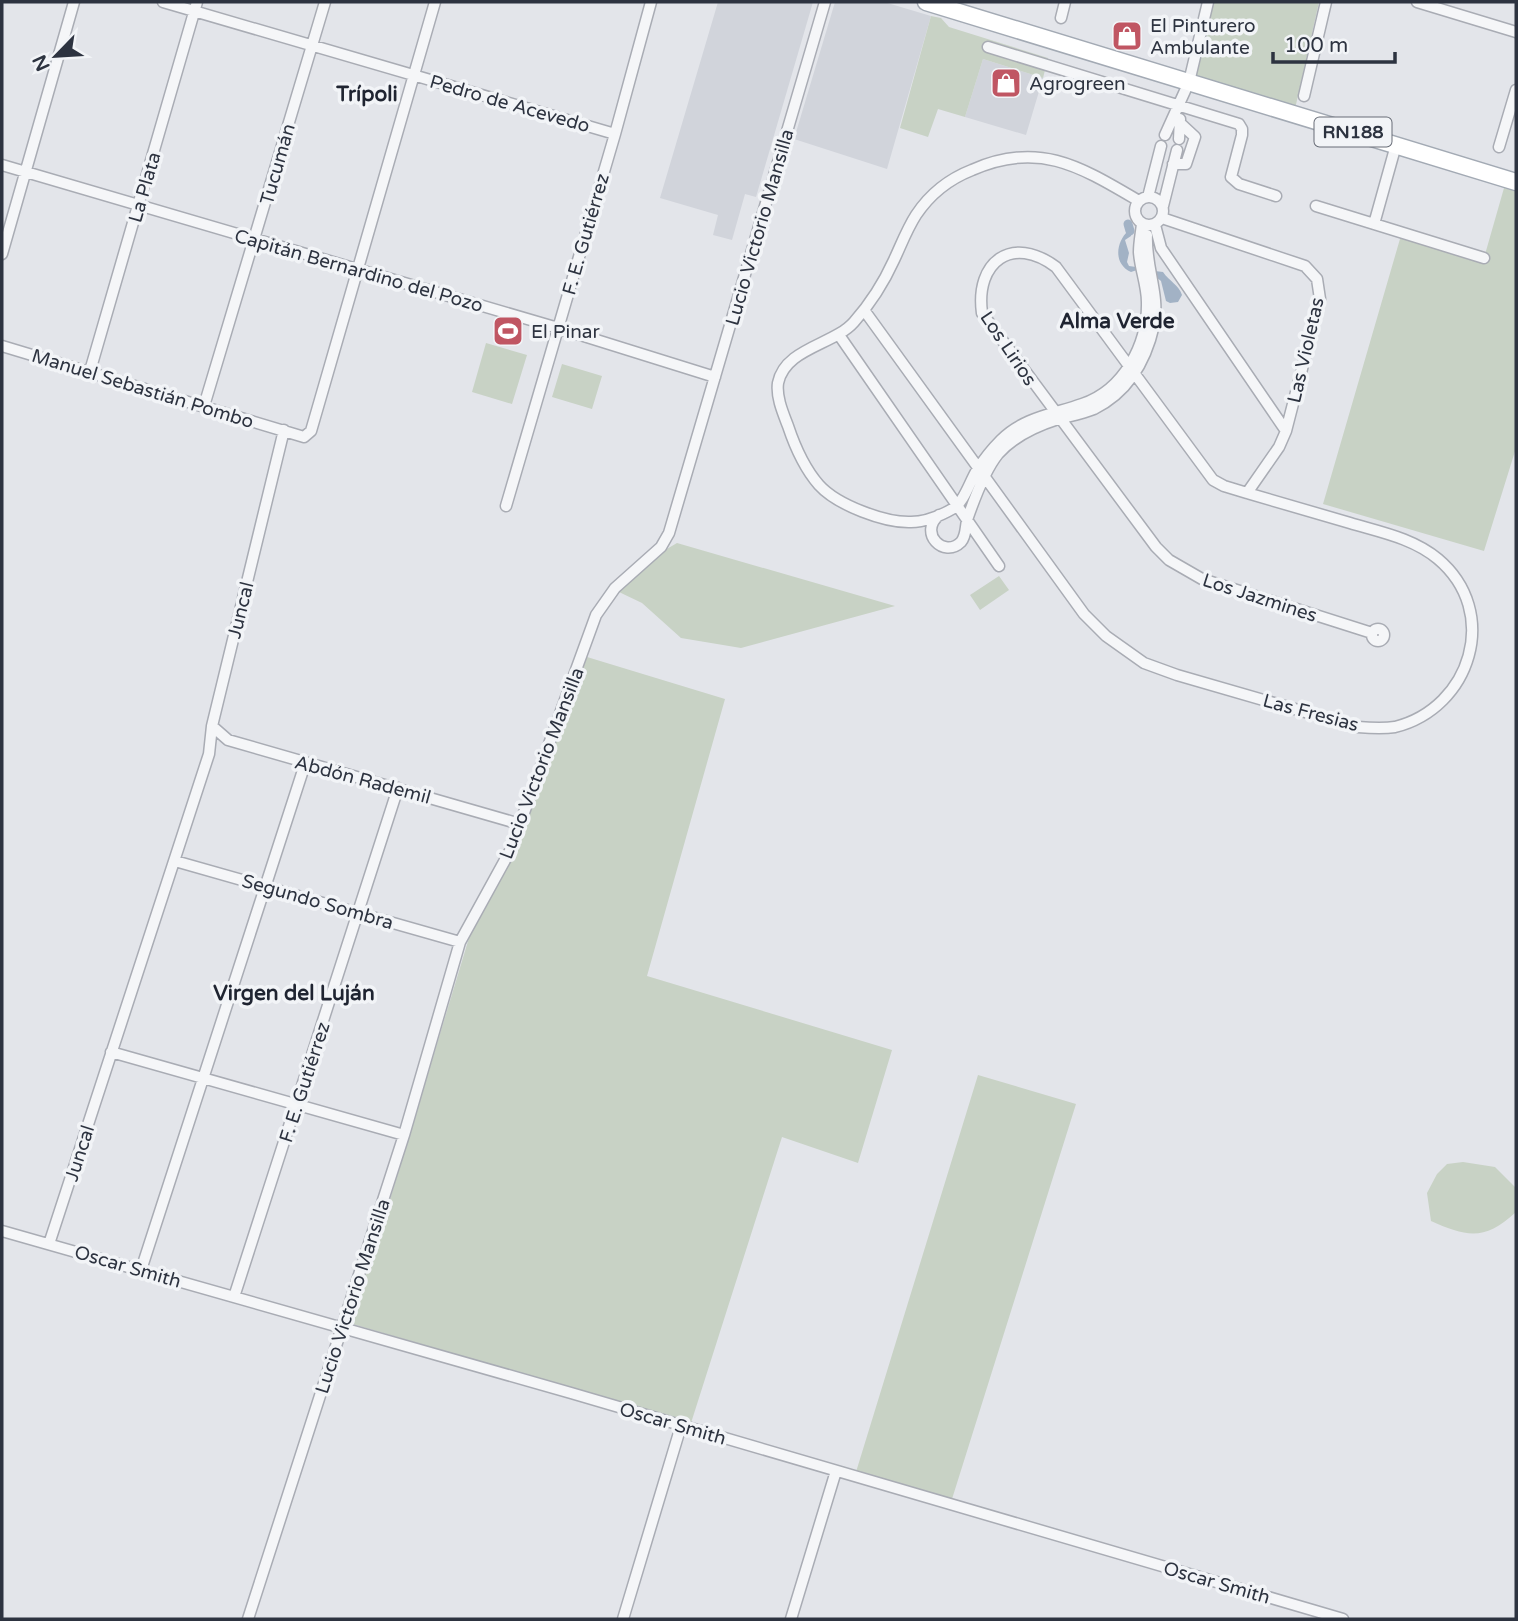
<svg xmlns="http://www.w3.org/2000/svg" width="1518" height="1621" font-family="'Varela Round',sans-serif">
  <rect width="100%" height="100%" fill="#e3e5ea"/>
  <path fill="#d1d4db" d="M718,2H813L756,197L745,194L732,240L713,235L718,215L660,198Z
    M835,2H884L931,16L887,169L794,139Z
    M983,59L1043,78L1026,135L965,117Z"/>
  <path fill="#c8d2c5" d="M1213,2H1319L1295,109L1196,77Z
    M931,16L941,18L949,27L1048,58L1043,78L983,59L965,117L938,109L928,137L900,128Z
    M1504,188L1516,191V448L1484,551L1323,504L1402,232L1484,258Z
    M486,343L527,355L512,404L472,392Z
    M562,364L602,376L592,409L552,397Z
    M677,543L895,606L741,648L681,638L642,603L619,592L660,553Z
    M999,576L1009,590L980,610L970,595Z
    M587,657L725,699L647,976L892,1050L858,1163L782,1137L691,1423L349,1323L385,1216L472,928L518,846Z
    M978,1075L1076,1104L952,1499L856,1472Z
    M1463,1162L1495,1167L1516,1188V1212C1485,1241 1467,1237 1431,1221L1427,1193L1437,1174L1447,1164Z"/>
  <path fill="#a2b2c5" d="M1128,231H1132L1131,236L1125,240L1129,253L1127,262L1129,266L1136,267L1137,270L1131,272C1113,264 1116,242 1128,231Z
    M1155,271L1163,272C1169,281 1179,285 1182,295L1178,302L1170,303L1166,301L1161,281L1156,277Z"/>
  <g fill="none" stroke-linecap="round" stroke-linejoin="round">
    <path stroke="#a2b2c5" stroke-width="9" d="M1128,224L1130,231"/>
    <g stroke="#a9acb4" stroke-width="13">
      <path id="street" d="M163,2L615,134
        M1417,2L1516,32
        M1061,18L1065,2
        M988,47L1239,124L1242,129V135L1231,177L1239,184L1276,196
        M1304,96L1326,2
        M1165,135L1189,82L1208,2
        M1179,139L1180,119
        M1499,147L1516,90
        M1173,164H1186L1195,137L1181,124
        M2,165L558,328L715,377
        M1135 211a14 14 0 1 1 28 0a14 14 0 1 1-28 0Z
        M1148,197L1161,146
        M1139,201C1081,167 1039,140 972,170C949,179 930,194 916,215C907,229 901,245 894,260C884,282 870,304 854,322C834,345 785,348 778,383C776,397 783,413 788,426C795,447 805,469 819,485C837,505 885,523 911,522C925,522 942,515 954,508C964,502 970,481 977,470C984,459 992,449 1001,440C1024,417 1054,414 1082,404C1124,390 1148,344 1147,302C1147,285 1140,269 1139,252C1139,243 1141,233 1142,224
        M1163,206L1177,150
        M1316,206L1484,258
        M1162,218L1305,266L1317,279L1320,299L1286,431L1279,447L1247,493
        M1374,224L1396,145
        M1155,225L1161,248L1286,431
        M2,254L74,2
        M864,310L1084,614L1106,636L1144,663L1177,675L1357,727C1370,728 1382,729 1395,727C1471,708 1501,612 1438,559C1413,538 1380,532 1350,523C1315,513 1281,503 1247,493L1224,486L1213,480L1056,267C1012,234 975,262 982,313L1156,547L1169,560L1202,579L1372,633
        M839,335L999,566
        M2,346L304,437L311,431L435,2
        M90,371L197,2
        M204,406L325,2
        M506,506L615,134L651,2
        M939,515C918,533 944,559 961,542C967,535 965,525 968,517C975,497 985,470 998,454C1013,437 1036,426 1058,419C1069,416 1082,414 1094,409C1128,392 1146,361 1154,325C1160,294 1145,266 1147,235
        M1372 635a6 6 0 1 1 12 0a6 6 0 1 1-12 0Z
        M212,726L228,740L520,824
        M175,861L460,942
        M111,1052L404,1135
        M2,1231L571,1393L1343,1619
        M49,1244L209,754L212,726L284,430
        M141,1270L305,764
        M234,1297L398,788
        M248,1619L404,1135L460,942L510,851L596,615L615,588L661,547L669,533L825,2
        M623,1619L681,1426
        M791,1619L836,1471"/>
    </g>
    <g stroke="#a3aab4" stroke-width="19">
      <path id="primary" d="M926,2L1516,182"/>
    </g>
    <use href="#street" stroke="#f5f6f8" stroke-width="10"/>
    <use href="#primary" stroke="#fff" stroke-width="16"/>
  </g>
  <defs>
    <g id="shop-square" transform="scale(1.575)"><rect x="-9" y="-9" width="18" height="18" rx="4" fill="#c05663" stroke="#f2f4f7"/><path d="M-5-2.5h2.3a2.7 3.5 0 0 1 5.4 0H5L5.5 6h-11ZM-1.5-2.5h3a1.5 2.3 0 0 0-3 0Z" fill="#fff"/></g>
    <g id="stadium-square" transform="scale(1.575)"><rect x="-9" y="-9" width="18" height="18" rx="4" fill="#c05663" stroke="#f2f4f7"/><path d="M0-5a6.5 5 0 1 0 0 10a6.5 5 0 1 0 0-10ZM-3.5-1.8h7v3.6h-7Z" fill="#fff"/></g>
  </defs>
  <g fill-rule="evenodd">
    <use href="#shop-square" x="1127" y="36"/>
    <use href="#shop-square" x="1006" y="83"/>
    <use href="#stadium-square" x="508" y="331"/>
  </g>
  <g text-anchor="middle" stroke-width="7" stroke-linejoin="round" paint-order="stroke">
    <rect fill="#f2f4f7" stroke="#686d77" stroke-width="2" x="1314.5" y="117.5" width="77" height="29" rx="5"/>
    <g font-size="18" font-weight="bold" fill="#2d3340">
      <text x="1353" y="138">RN188</text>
    </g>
    <g font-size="19" fill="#2d3340" stroke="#f2f4f7" text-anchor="start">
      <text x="1150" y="32">El Pinturero<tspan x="1150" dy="22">Ambulante</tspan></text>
      <text x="1029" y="90">Agrogreen</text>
      <text x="531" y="338">El Pinar</text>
    </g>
    <g font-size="19" fill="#2d3340" stroke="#f2f4f7">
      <text transform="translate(510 103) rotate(16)" y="7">Pedro de Acevedo</text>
      <text transform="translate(277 164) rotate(-74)" y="7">Tucumán</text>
      <text transform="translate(144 187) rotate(-74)" y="7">La Plata</text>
      <text transform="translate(759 227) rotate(-74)" y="7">Lucio Victorio Mansilla</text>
      <text transform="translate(585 234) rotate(-74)" y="7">F. E. Gutiérrez</text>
      <text transform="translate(359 270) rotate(16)" y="7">Capitán Bernardino del Pozo</text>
      <text transform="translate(1009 348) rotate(56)" y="7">Los Lirios</text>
      <text transform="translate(1305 350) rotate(-77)" y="7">Las Violetas</text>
      <text transform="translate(143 388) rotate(17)" y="7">Manuel Sebastián Pombo</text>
      <text transform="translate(1260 597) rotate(18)" y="7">Los Jazmines</text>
      <text transform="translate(240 610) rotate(-76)" y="7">Juncal</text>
      <text transform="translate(1311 712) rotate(15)" y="7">Las Fresias</text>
      <text transform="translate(541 763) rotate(-69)" y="7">Lucio Victorio Mansilla</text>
      <text transform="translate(363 779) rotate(15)" y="7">Abdón Rademil</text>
      <text transform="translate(318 901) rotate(16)" y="7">Segundo Sombra</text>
      <text transform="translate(304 1082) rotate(-72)" y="7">F. E. Gutiérrez</text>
      <text transform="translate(79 1153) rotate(-72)" y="7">Juncal</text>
      <text transform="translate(128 1266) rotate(16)" y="7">Oscar Smith</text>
      <text transform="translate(352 1296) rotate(-72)" y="7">Lucio Victorio Mansilla</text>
      <text transform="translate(673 1423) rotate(16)" y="7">Oscar Smith</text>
      <text transform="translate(1217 1582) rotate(16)" y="7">Oscar Smith</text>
    </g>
    <g font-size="21" font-weight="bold" fill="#1f2431" stroke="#f2f4f7">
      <text x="367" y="101">Trípoli</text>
      <text x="1117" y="328">Alma Verde</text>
      <text x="294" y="1000">Virgen del Luján</text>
    </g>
  </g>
  <rect width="1518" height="1621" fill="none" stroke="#2d3340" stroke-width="7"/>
  <g transform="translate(56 56) rotate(245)" stroke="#f2f4f7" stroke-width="5" paint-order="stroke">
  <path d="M0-5L12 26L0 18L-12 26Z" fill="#2d3340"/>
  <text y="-10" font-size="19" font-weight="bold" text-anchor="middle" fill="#2d3340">N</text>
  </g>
  <path d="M1273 52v10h122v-10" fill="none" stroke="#2d3340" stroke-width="3.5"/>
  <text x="1284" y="52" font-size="21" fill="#2d3340" stroke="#f2f4f7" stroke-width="5" paint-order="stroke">100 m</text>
</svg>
